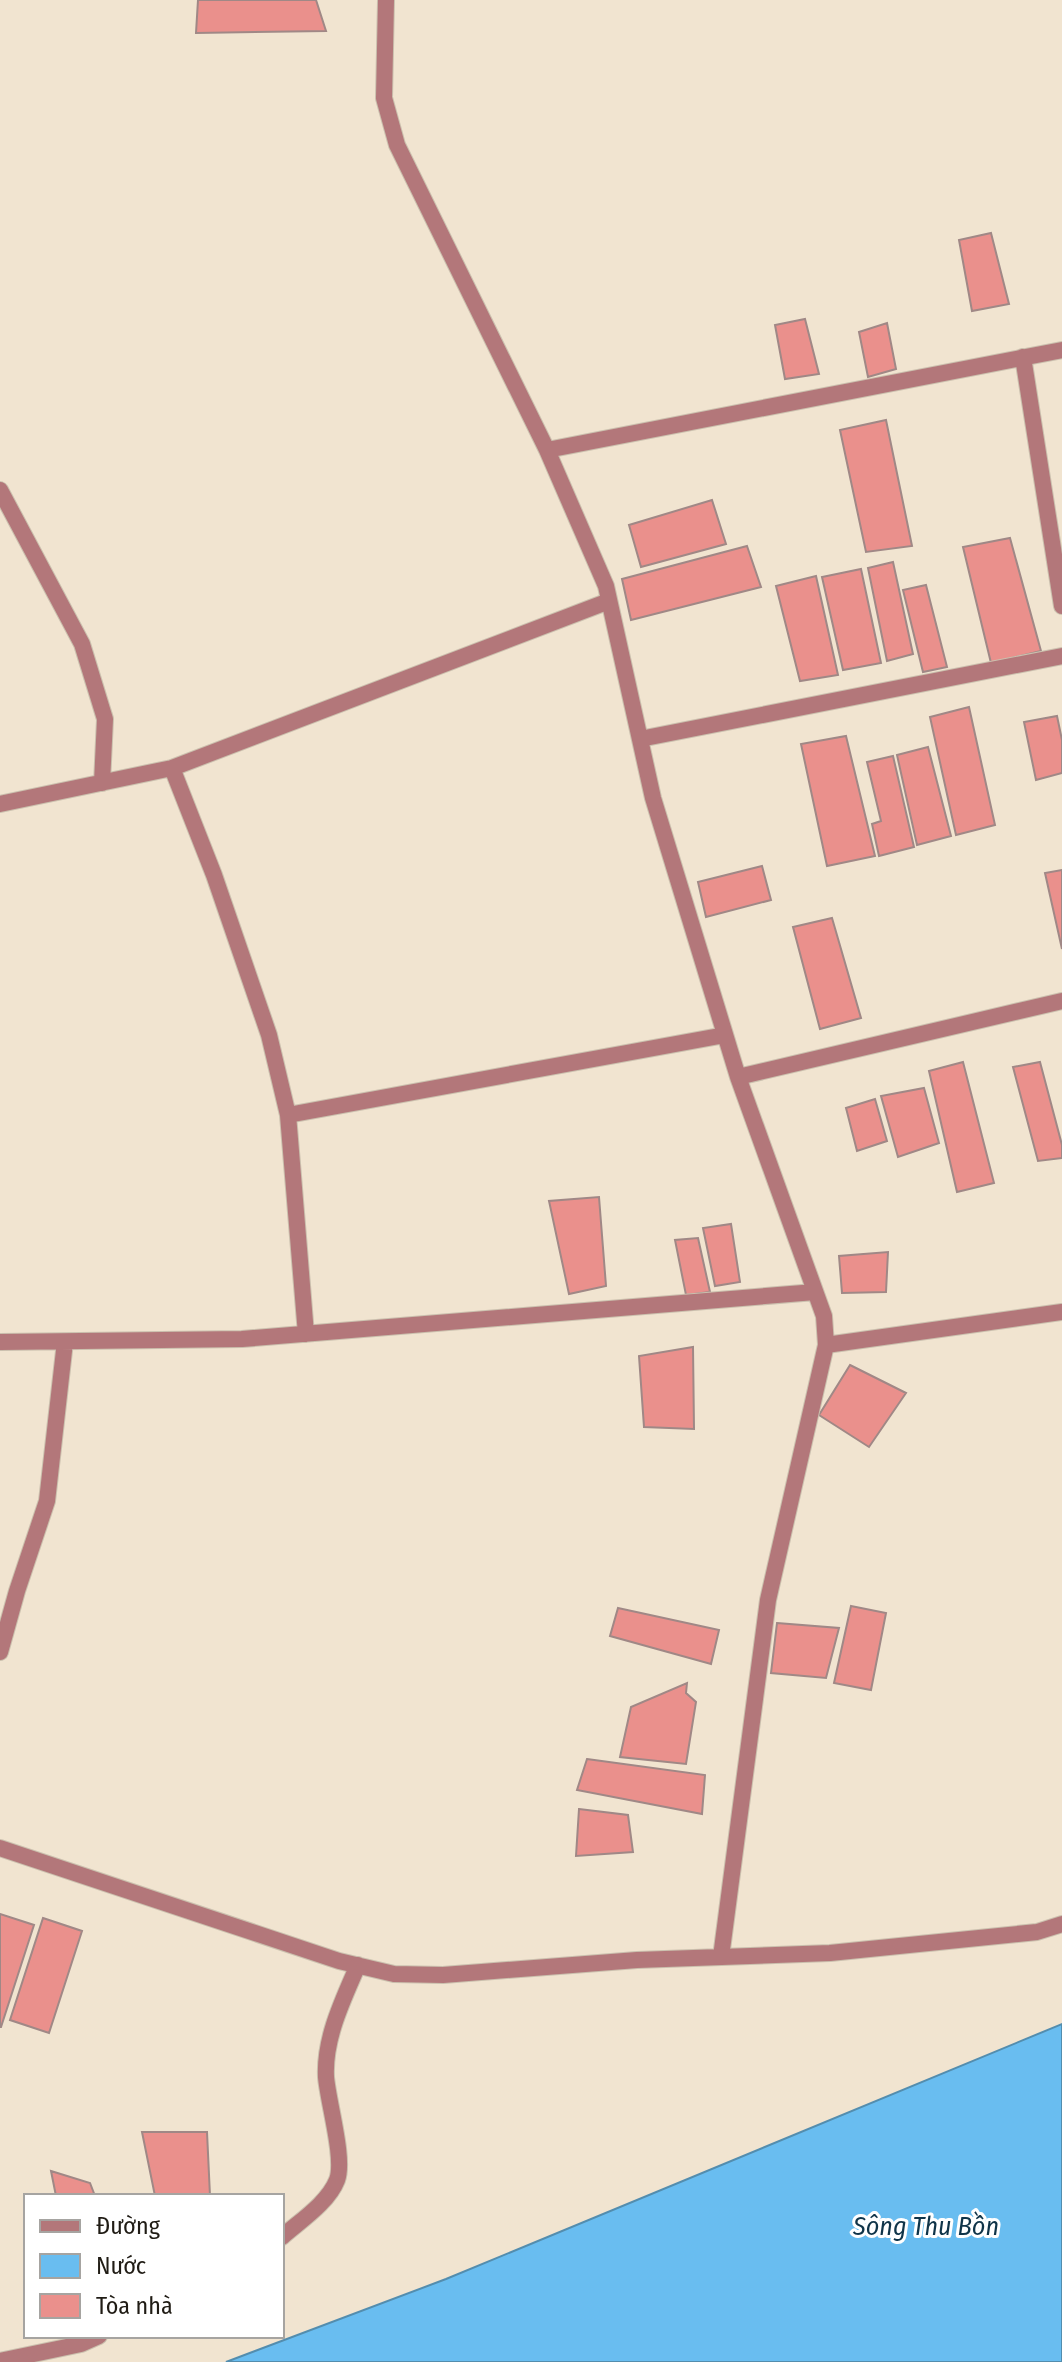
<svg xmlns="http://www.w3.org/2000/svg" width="1062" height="2362" font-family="'Fira Sans Condensed',sans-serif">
  <rect width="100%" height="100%" fill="#f1e4d0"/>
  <path fill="#69bdf0" stroke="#538dae" stroke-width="2" d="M1062,2024V2362H226L446,2279Z"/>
  <path fill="#ea908c" stroke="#a08886" stroke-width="2" d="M198,0H316L326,31L196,33Z
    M991,233L1009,304L972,311L959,240Z
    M805,319L819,374L785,379L775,325Z
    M887,323L896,369L868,377L859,332Z
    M886,420L912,546L866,552L840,430Z
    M712,500L726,544L641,567L629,525Z
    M1010,538L1041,651L991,663L963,547Z
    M747,546L761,587L631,620L622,579Z
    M893,562L913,654L887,661L868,568Z
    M861,569L881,663L843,670L822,577Z
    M816,576L838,675L800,681L776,586Z
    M926,585L947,667L923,672L903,590Z
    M969,707L995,825L956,835L930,717Z
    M1057,716L1062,740V773L1036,780L1024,722Z
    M846,736L875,856L827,866L801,744Z
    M928,747L951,836L917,845L897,755Z
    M893,756L914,847L879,856L872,824L881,821L867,762Z
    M762,866L771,900L706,917L698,882Z
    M1062,870V949L1045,873Z
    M832,918L861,1018L820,1029L793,927Z
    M963,1062L994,1183L957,1192L929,1071Z
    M1040,1062L1062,1145V1158L1038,1161L1013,1067Z
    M924,1088L939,1143L898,1157L881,1096Z
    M875,1099L887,1141L857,1151L846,1108Z
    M599,1197L606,1286L569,1294L549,1201Z
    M731,1224L740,1282L715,1286L703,1228Z
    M698,1238L710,1292L686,1295L675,1240Z
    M888,1252L886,1292L842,1293L839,1256Z
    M693,1347L694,1429L644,1427L639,1356Z
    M850,1365L906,1393L869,1447L819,1415Z
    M851,1606L886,1613L871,1690L834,1683Z
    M618,1608L719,1630L711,1664L610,1636Z
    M777,1623L839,1628L826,1678L771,1673Z
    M687,1683L686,1693L696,1702L686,1764L620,1757L631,1707Z
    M587,1759L705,1775L702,1814L577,1790Z
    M579,1809L628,1815L633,1852L576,1856Z
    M0,1914L34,1925L1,2027H0Z
    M43,1918L82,1931L49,2033L10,2020Z
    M142,2132H207L210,2196H155Z
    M51,2171L90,2183L95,2196H56Z"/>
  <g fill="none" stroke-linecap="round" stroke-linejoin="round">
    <g stroke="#cbc0ae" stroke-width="18">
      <path id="minor" d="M386,0L384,98L397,145L547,450L606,586L653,798L738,1077L824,1316L826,1345L768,1600L721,1957
        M1023,357L1062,606
        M547,450L1062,350
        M0,490L82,644L105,719L102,783
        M640,739L1062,656
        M172,768L214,875L269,1035L288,1115L306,1334
        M0,804L172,768L609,601
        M738,1077L1062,1001
        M288,1115L725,1035
        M0,1342L242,1339L815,1292
        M826,1345L1062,1312
        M0,1652L17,1591L47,1501L65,1342
        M0,1848L339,1961L394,1974L443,1975L637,1960L830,1953L1037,1932L1062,1924
        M282,2237C300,2221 328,2203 337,2180C345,2159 328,2102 326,2077C324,2038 343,2000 358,1965
        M0,2361L81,2344L99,2336"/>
    </g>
    <use href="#minor" stroke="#b3777a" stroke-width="16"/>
  </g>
  <g text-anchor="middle" stroke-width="6" stroke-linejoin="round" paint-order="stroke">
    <g font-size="26" font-style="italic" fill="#0f3449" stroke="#fff">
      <text x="926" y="2235">Sông Thu Bồn</text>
    </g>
  </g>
  <rect x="24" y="2194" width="260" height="144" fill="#ffffff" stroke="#a6a4a1" stroke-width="2"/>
  <rect x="40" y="2220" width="40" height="12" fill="#b3777a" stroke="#a6a4a1" stroke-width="2"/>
  <text x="96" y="2234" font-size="24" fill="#201c15">Đường</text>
  <rect x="40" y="2254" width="40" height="24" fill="#69bdf0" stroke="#a6a4a1" stroke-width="2"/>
  <text x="96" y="2274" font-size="24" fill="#201c15">Nước</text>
  <rect x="40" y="2294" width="40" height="24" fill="#ea908c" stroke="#a6a4a1" stroke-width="2"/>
  <text x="96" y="2314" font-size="24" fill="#201c15">Tòa nhà</text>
</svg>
